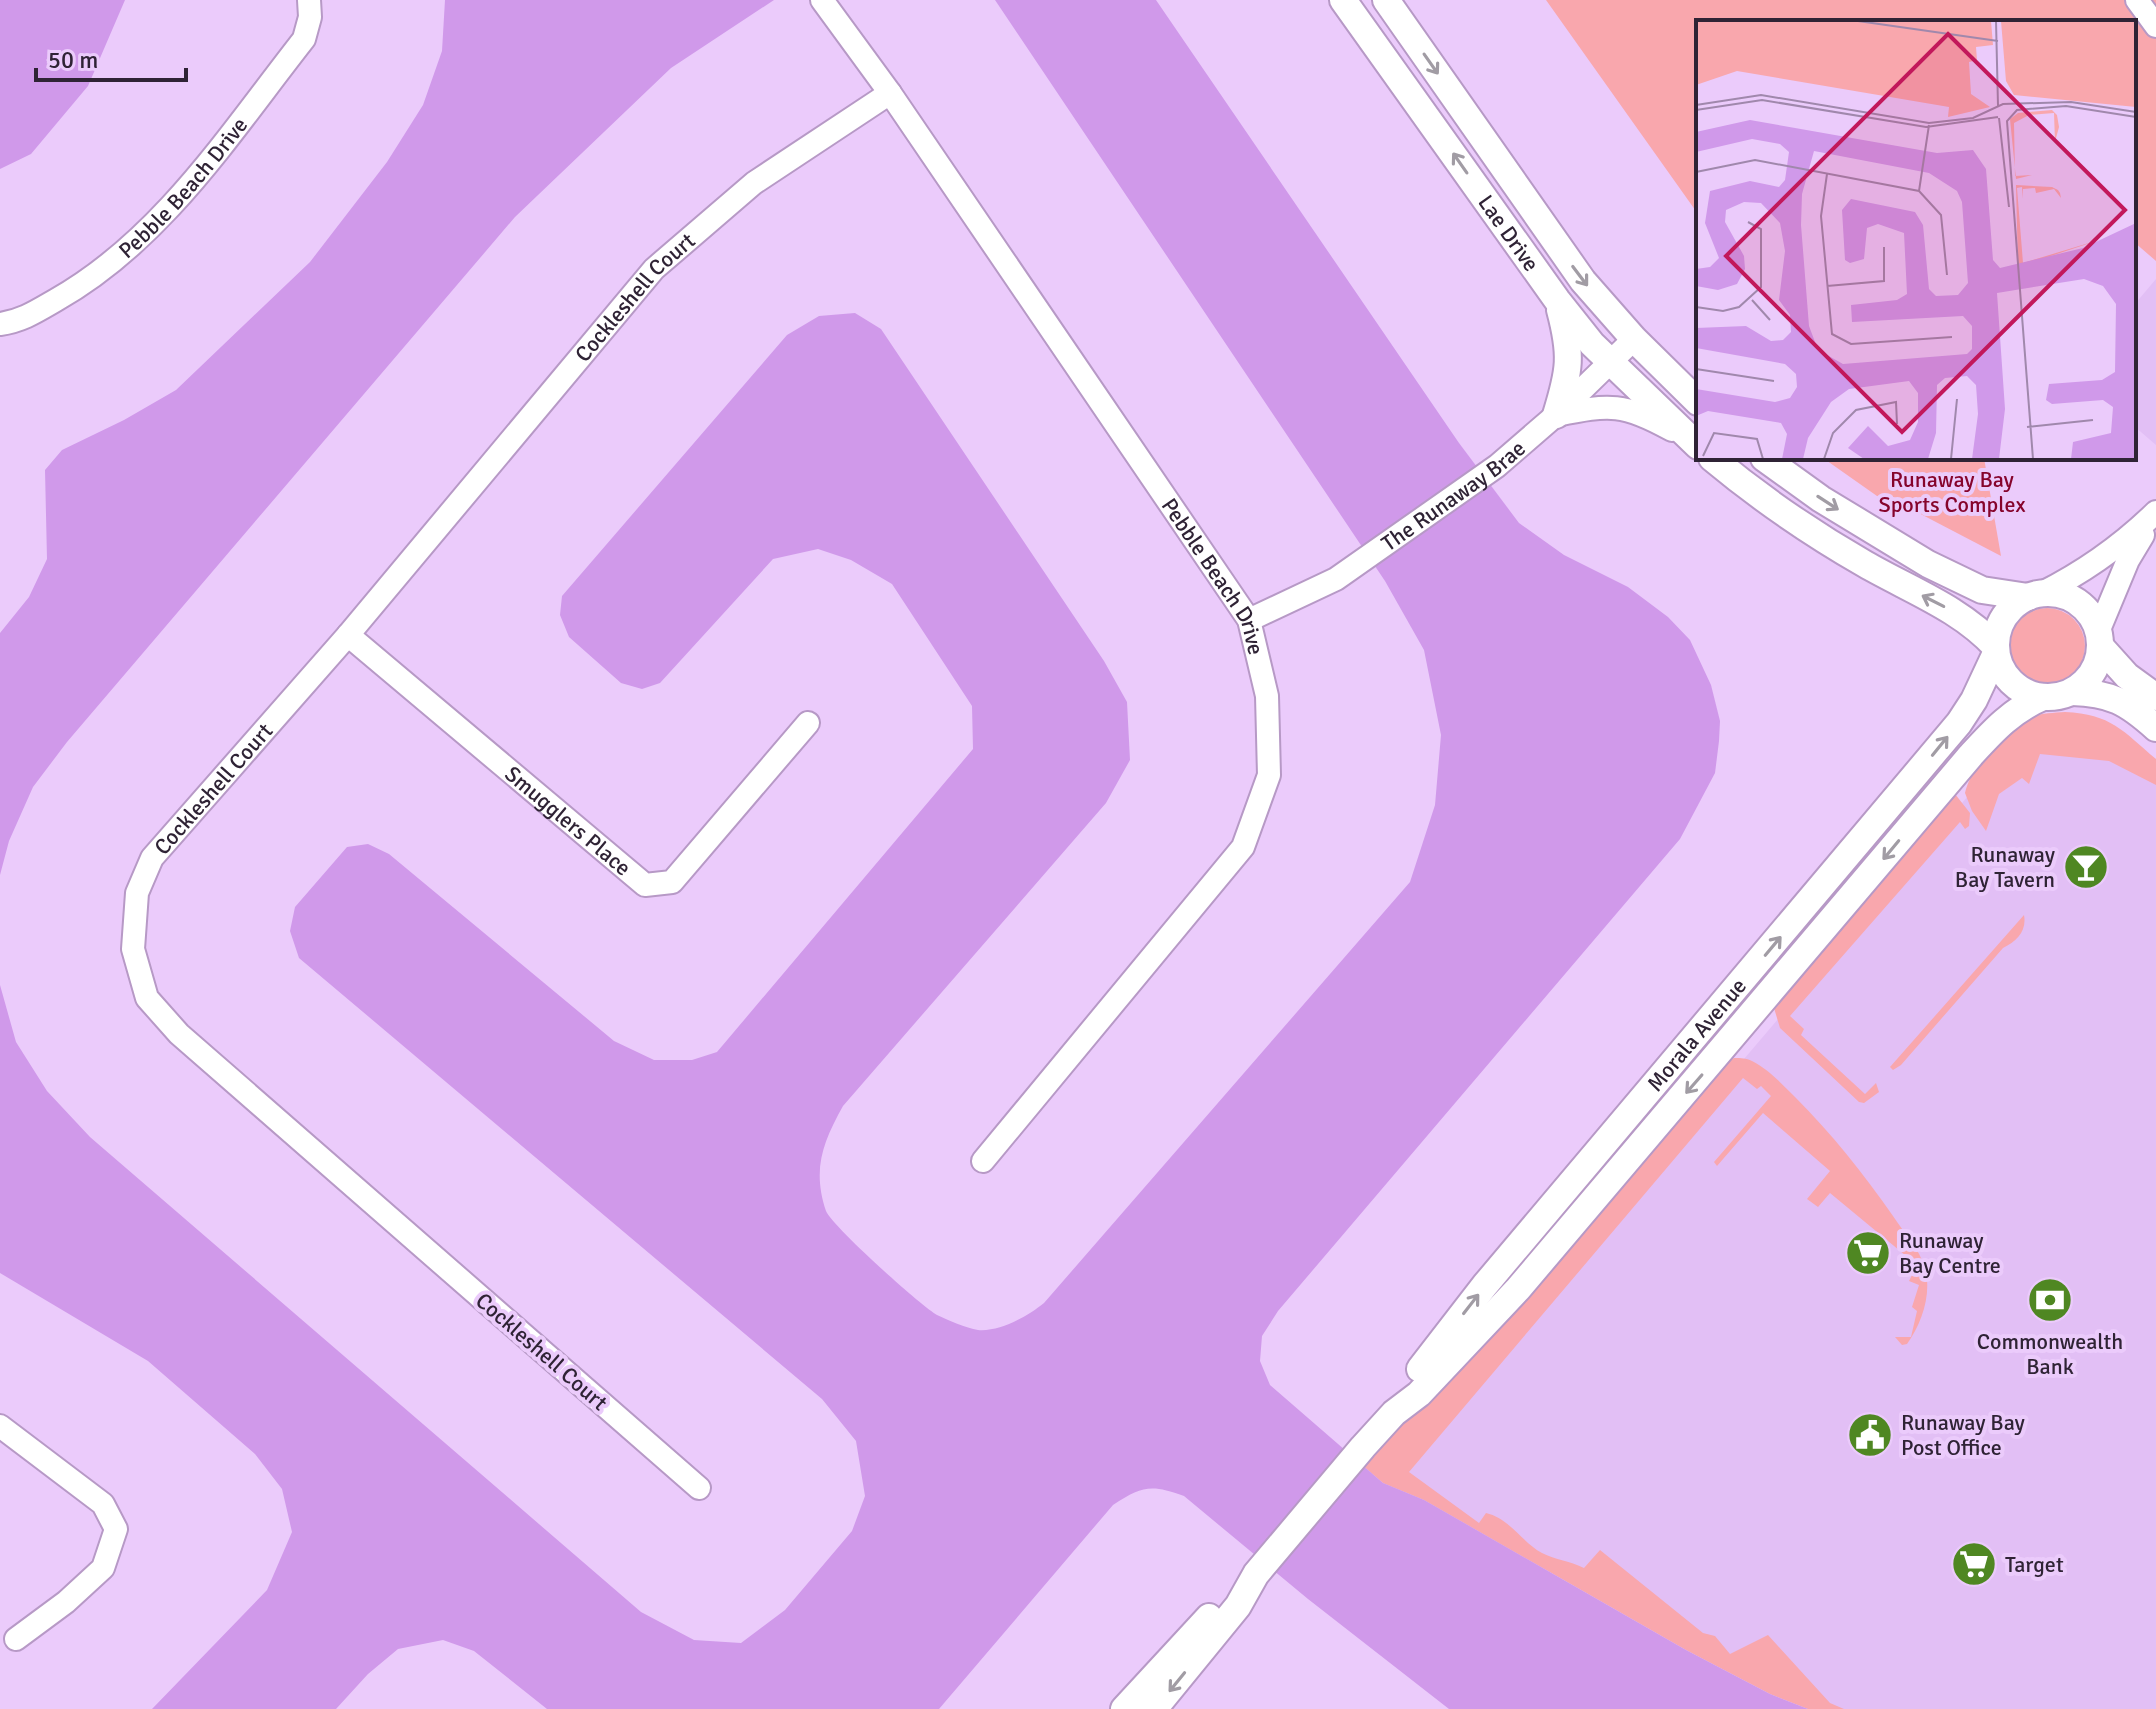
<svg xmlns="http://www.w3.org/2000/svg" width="2156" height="1709" font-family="Signika,sans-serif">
  <rect width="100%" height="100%" fill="#ebcbfb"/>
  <path fill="#e2bff5" d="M2156,279V445L2134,426V305Z
    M2040,754H2116L2156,777V1709H1808L1383,1483L1968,796Z"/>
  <path fill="#f9a7ad" d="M1546,0H2156V261L2134,242V22H1698V214Z
    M1823,458H1984L2001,556L1911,509L1877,496Z
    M2009 646a38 38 0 1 1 76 0a38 38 0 1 1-76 0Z
    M2065,712C2111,714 2123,731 2156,759V785L2109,761L2040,754L2029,784L2022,778L1999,794L1986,831L1972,811L1965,793C1971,766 2003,732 2027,719C2039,713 2052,713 2065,712Z
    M1955,794L1970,813L1969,826L1965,829L1960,822L1790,1016L1804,1029L1801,1035L1865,1094L1876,1083L1879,1092L1864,1103L1859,1102L1780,1028L1774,1008Z
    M2024,915C2027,931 2017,941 2003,948L1901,1065L1893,1070L1890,1067Z
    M1734,1058C1741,1058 1746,1058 1752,1061C1768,1069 1782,1084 1795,1097C1832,1134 1863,1173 1893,1216C1904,1233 1919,1248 1925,1268C1932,1294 1922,1323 1907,1344L1902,1345L1895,1337H1911L1917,1311L1912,1307L1919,1285L1909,1281L1917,1265L1830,1193L1818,1207L1807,1199L1830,1171L1763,1113L1717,1166L1714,1162L1771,1096L1761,1086L1757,1089L1743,1078L1409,1472L1479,1523L1486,1513C1509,1518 1522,1542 1542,1553C1555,1560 1571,1561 1584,1568L1600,1550L1703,1633L1715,1636L1730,1654L1768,1635L1830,1703L1844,1709H1808L1770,1694L1686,1650L1424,1500L1383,1483L1362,1465L1515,1312L1726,1063Z"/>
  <path fill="#d099ea" d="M0,0H125L88,86L31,154L0,169Z
    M445,0H774L671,68L515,217L67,742L33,787L9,841L0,875V633L29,597L47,559L45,470L62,450L124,420L176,390L310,262L387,162L423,105L442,51Z
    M995,0H1156L1459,443L1519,523L1564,555L1628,587L1668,617L1690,640L1711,685L1720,721L1719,741L1715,773L1680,839L1278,1311L1262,1336L1260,1361L1270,1385L1383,1483L1424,1500L1686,1650L1770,1694L1808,1709H1449L1308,1599L1184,1496C1151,1484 1142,1486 1113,1505L939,1709H547L474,1651L443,1640L398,1649L368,1674L336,1709H152L267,1590L292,1532L282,1489L255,1454L148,1361L0,1273V985L16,1042L47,1091L90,1137L641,1612L694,1640L741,1643L785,1610L852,1531L865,1496L856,1441L822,1399L299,958L290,931L295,907L347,847L368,844L389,854L614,1041L654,1060H692L717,1052L973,749L972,706L892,584L851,560L818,549L773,559L660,683L642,689L621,683L569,637L560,615L562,596L787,335L819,316L855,313L881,329L1104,661L1127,702L1130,760L1106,803L843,1106C823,1142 812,1169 826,1211C832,1226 921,1306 937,1315C948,1320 966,1328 978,1330C1000,1332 1028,1316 1044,1303L1410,882L1435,805L1441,735L1424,650L1385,581Z"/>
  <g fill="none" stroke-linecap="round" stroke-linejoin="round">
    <g stroke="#b799c6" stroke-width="26">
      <g id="minor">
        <path id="s1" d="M822,0L890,93L1249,620L1267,696L1269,775L1243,847L983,1161"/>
        <path d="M2137,0L2156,26"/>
        <path id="s2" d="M0,324C22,321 37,311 56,300C162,240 230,133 304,39L310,17L309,0"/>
        <path d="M1557,415C1610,404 1624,403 1672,430"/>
        <path d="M2042,593C2086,571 2121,546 2156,512"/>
        <path id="s3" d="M1249,620L1336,579L1497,466L1556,415L1634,339"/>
        <path d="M2098,632L2128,560L2143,535"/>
        <path id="s4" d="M348,635L645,885L672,882L808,723"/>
        <path d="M0,1426L103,1504L116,1529L103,1568L66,1602L16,1639"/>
        <path id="s5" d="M699,1488L179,1034L147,998L133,949L137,893L152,858L348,635L654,269L754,183L890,93"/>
      </g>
    </g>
    <g stroke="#b799c6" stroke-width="30">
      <g id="major">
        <path id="s6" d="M1343,0L1557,300L1592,344L1698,446"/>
        <path d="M1386,0L1583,281L1634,339L1698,402"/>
        <path d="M1556,415C1570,370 1572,355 1560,310"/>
        <path d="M1712,458C1760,498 1811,533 1865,564C1910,590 1960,608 1996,647"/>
        <path d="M1764,458L1821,499L1928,564L1982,590L2028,597"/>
        <circle cx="2048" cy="645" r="52"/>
        <path d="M2100,646L2127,676L2156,697"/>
        <path d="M2072,692C2111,693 2127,702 2156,728"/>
        <path id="s7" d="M1420,1369L1485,1285L1959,723L1974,700L1996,653"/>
        <path d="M1124,1709L1209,1617"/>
        <path d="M1154,1709L1238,1606L1256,1574L1363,1447L1394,1413L1419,1394L1518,1289L1971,755C1993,731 2012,710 2043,697"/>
      </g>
    </g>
    <use href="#minor" stroke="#fff" stroke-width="22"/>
    <use href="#major" stroke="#fff" stroke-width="26"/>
  </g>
  <defs><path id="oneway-shaft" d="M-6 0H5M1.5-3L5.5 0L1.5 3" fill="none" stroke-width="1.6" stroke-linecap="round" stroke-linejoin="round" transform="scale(2)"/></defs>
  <g stroke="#a19ca4">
    <use href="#oneway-shaft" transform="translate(1431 64) rotate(55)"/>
    <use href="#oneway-shaft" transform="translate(1460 163) rotate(-125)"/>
    <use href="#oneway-shaft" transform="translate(1580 276) rotate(53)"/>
    <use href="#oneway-shaft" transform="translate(1828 503) rotate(33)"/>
    <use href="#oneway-shaft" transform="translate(1933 601) rotate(-153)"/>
    <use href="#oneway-shaft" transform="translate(1940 746) rotate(-51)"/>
    <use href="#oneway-shaft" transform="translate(1891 850) rotate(130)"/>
    <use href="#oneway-shaft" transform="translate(1773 946) rotate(-50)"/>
    <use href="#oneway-shaft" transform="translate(1694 1084) rotate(131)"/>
    <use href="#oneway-shaft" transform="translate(1471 1304) rotate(-52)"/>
    <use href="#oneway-shaft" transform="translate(1177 1682) rotate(129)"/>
  </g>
  <defs>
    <g id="bar-disc" transform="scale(2.3)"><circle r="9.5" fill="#4f8722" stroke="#ebcbfb"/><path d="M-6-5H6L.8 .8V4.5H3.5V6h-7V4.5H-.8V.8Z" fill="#fff"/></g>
    <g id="supermarket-disc" transform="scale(2.3)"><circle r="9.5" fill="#4f8722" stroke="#ebcbfb"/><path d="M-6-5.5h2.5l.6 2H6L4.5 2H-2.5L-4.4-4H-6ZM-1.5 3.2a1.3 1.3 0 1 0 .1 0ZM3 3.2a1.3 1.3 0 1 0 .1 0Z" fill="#fff"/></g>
    <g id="bank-disc" transform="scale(2.3)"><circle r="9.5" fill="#4f8722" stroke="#ebcbfb"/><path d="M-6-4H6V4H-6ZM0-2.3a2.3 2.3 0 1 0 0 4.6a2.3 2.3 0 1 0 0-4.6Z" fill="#fff"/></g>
    <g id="civic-disc" transform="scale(2.3)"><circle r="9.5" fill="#4f8722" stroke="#ebcbfb"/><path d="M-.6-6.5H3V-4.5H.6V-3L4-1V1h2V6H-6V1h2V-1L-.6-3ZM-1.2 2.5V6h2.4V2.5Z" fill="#fff"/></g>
  </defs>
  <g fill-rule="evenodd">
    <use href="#bar-disc" x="2086" y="867"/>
    <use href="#supermarket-disc" x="1868" y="1253"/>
    <use href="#bank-disc" x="2050" y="1300"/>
    <use href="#civic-disc" x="1870" y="1435"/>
    <use href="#supermarket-disc" x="1974" y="1564"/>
  </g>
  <g text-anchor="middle" stroke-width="8" stroke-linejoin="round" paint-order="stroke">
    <g font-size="22" fill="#2f2335" stroke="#ebcbfb">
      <text dy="8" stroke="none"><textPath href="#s2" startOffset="232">Pebble Beach Drive</textPath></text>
      <text dy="8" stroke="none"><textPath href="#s6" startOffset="286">Lae Drive</textPath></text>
      <text dy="8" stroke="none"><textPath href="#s5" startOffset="1624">Cockleshell Court</textPath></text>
      <text dy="8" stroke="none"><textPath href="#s3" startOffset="240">The Runaway Brae</textPath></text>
      <text dy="8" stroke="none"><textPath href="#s1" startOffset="698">Pebble Beach Drive</textPath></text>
      <text dy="8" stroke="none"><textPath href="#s5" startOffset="976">Cockleshell Court</textPath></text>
      <text dy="8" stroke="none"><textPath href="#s4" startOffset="288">Smugglers Place</textPath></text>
      <text dy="8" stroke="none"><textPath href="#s7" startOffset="434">Morala Avenue</textPath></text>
      <text transform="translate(542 1351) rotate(41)" y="8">Cockleshell Court</text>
    </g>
    <g font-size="22" fill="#86042c" stroke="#ebcbfb">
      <text x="1952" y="487">Runaway Bay<tspan x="1952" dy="25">Sports Complex</tspan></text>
    </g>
    <g font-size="22" fill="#2f2335" stroke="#ebcbfb" text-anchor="start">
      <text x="2055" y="862" text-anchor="end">Runaway<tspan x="2055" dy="25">Bay Tavern</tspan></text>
      <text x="1899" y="1248">Runaway<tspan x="1899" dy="25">Bay Centre</tspan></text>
      <text x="2050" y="1349" text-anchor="middle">Commonwealth<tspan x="2050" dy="25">Bank</tspan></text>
      <text x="1901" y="1430">Runaway Bay<tspan x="1901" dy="25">Post Office</tspan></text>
      <text x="2005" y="1572">Target</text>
    </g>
  </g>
  <g transform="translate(1696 20)">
    <rect width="440" height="440" fill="#ebcbfb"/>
    <path d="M0,1H295L297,25L280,27L281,40L273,42L275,74L294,87L252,97L253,87L41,51L0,65ZM305,1H440V87L318,75L310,61ZM356,90L361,95L363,107L359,122L358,93L333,95L318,103L319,156L336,155L320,159L314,99L322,93ZM320,165L356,167L362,170L364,173L365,178L358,169L340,173L339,168L327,169V179L326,167L321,168L327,243L406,219L322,247Z" fill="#f9a7ad"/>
    <path d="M54,100L241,133L277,130L290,149L297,240L304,248L387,228L440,203V439H375L377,422L415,413L417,387L407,380L356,384L350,380L353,364L406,360L419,352L420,284L407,266L388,259L301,273L309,389L303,439H276L282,394L280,365L271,356L249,358L241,365L240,413L232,439H168L152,428L172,406L192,426L214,420L222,402V373L213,361L153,369L135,382L112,418L107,439H86L91,414L85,403L12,391L0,396V369L79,382L94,378L101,367L100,354L89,344L0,328V308L50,306L75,321L87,320L95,312L94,295L83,280L89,231L84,203L65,183L48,182L30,190L29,202L48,236L49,249L41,264L22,270L0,266V249L14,247L23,238L9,203L14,171L54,161L83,167L89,160L93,132L84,124L56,119L0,132V112ZM118,131L233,153L261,171L266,182L272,263L262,275L240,276L233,269L227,205L219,192L155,179L146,190L149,240L154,243L168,239L171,208L182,204L208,213L211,274L201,280L155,285L156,302L267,296L276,306V329L271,334L147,344L122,330L113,306L105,205L106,174Z" fill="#d099ea" fill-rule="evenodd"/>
    <path fill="none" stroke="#a088ac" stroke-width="2" d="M162,1L302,21M300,1L302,86M0,85L65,75L233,103L277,98L307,84L375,82L440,92M0,90L66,80L230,107L302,97M303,98L313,187M0,152L59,140L223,171L245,195L251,255M131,154L125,196L136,314L155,324L256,317M223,171L233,105M131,266L188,261V227M56,280L74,300M0,287L27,291L43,287L65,267V209L52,202M0,349L78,361M331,407L397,400M7,436L18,413L61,419L67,439M128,439L137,413L160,390L200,382L201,404M255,439L261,379M337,439L311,101L321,90L370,86L440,97"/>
    <path fill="#c2185b" fill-opacity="0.15" stroke="#c2185b" stroke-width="4" d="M252,14L429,190L206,412L30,236Z"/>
    <rect width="440" height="440" fill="none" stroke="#2f2335" stroke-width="4"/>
  </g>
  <path d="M36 68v12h150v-12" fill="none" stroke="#2f2335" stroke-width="4"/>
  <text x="48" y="68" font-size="24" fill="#2f2335" stroke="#ebcbfb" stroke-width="6" paint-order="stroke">50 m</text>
</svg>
